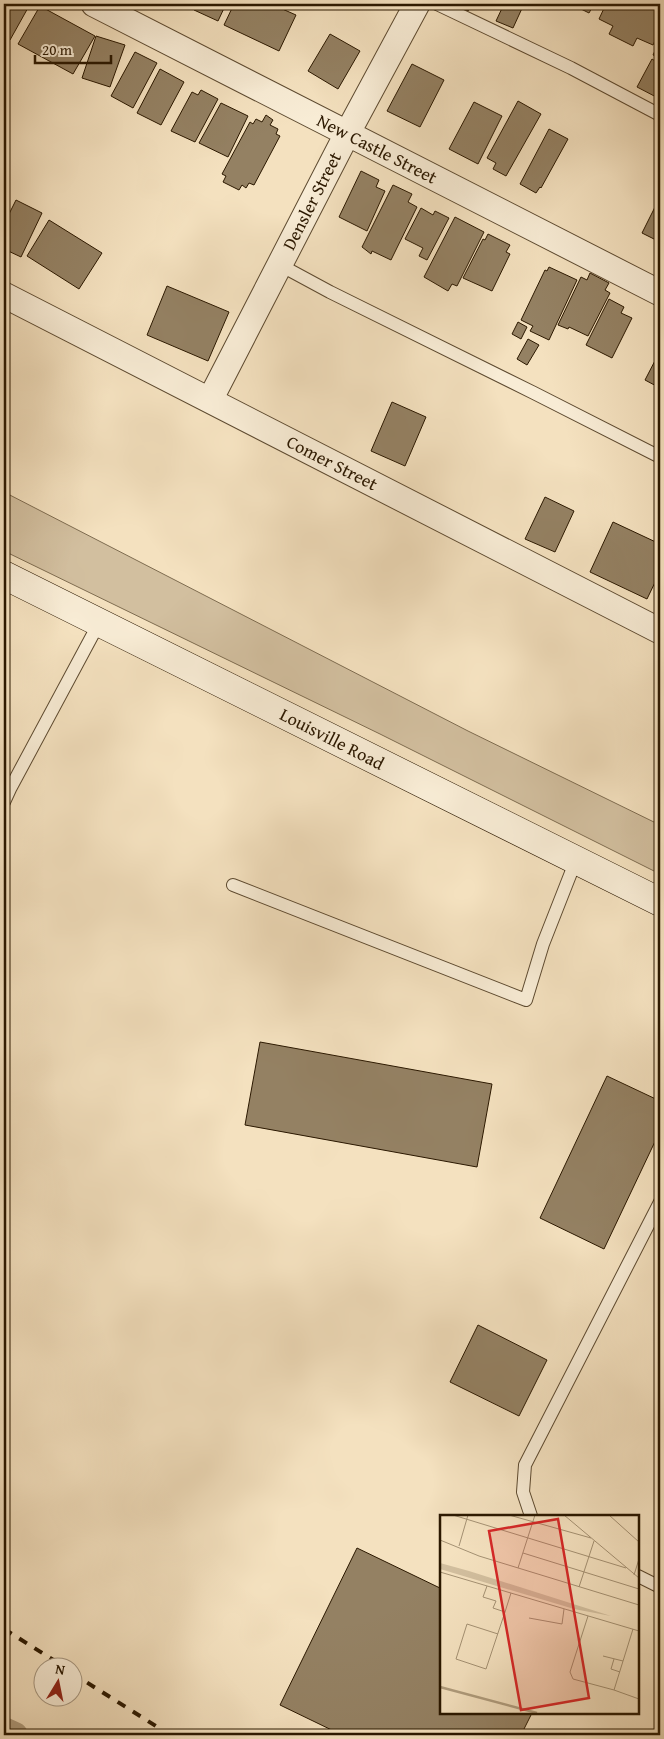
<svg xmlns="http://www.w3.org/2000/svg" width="664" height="1739" font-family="'Gentium Book Plus',serif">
  <rect width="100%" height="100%" fill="#f4e1bf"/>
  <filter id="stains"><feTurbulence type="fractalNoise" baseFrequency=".004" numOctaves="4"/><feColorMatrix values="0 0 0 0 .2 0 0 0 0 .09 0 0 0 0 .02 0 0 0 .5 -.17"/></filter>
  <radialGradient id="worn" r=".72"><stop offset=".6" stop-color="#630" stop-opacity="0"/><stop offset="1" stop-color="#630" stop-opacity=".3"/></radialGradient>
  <path fill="#d2bf9f" stroke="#7e6c50" d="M4,492L468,731L660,825V874L380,734L4,551Z"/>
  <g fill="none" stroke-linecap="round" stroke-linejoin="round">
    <path stroke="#b09d7e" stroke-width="26" d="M4,1730L15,1735"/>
  </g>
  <path fill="#948163" stroke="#2b1800" d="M4,4H24L29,6L10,40L4,37Z
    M197,4H226L218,21L194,10Z
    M234,4H271L296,15L279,51L224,25Z
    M453,4H472L468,11Z
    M504,4H524L513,28L496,21Z
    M571,4H594L589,13Z
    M606,4H657L660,5V30L653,45L637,38L633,46L609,34L613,26L599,19Z
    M40,6L95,36L73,74L18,44Z
    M330,34L360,51L338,89L308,71Z
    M96,36L125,45L110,87L82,78Z
    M660,40V58L653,55Z
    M135,52L157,63L133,108L111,96Z
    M652,59L660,64V99L637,87Z
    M412,64L444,80L420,127L387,111Z
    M160,69L184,82L161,125L137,113Z
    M201,90L218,99L195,142L171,131L192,92L198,95Z
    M518,101L541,114L506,176L493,169L496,163L487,158Z
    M474,102L502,116L478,164L449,149Z
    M221,103L248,116L228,157L199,143Z
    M266,115L273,120L270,125L278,129L276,134L280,136L254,185L249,183L246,188L242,185L239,190L223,182L226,176L222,174L250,122L253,124L256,119L262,122Z
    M549,129L568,139L541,188L540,187L536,193L520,184Z
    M361,171L379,180L376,187L385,191L367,231L339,217Z
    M393,185L412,194L408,202L417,207L391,260L372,251L371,254L362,247Z
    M660,197V242L642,233Z
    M16,200L42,213L21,257L4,249V224Z
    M421,208L433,215L435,211L449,218L427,260L419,256L423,248L405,239Z
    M455,217L484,232L457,286L452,284L448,291L424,277Z
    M49,220L102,253L79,289L27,256Z
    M488,234L510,245L506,252L510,254L492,291L463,278L483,239L485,240Z
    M549,267L577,280L549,340L530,331L533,326L521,320L545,270L547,271Z
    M590,273L609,283L605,290L610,293L588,336L569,327L568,329L558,325L581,277L587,280Z
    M167,286L229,312L208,361L147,335Z
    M609,299L624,307L621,313L632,318L612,358L586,345Z
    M518,322L527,327L521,339L512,334Z
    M528,339L539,345L527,365L517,359Z
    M660,351V388L645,380Z
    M392,402L426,417L405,466L371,451Z
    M545,497L574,511L555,552L525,539Z
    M613,522L660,544V572L647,599L590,572Z
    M260,1042L492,1084L477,1167L245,1125Z
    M607,1076L660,1101V1131L604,1249L540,1218Z
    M478,1325L547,1360L519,1416L450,1382Z
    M357,1548L442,1589V1713H532L521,1735H342L280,1705Z"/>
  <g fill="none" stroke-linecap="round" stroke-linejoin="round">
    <g stroke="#5d4a30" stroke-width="14">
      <path id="lane" d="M437,4L571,68L660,115
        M280,265L330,292L534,393L660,457
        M4,785L10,789L99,623
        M4,802L10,789
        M233,885L526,1000L543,944L576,860
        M531,1516L523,1492L525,1465L660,1202
        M638,1576L660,1587"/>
    </g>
    <g stroke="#5d4a30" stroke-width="27">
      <path id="street" d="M94,4L660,293
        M4,295L660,631
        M210,400L347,134L417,4"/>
    </g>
    <g stroke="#2b1800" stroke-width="29">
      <path id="secondary" d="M4,575L660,902"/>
    </g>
    <use href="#lane" stroke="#f8ecd5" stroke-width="12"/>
    <use href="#street" stroke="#f8ecd5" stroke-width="25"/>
    <use href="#secondary" stroke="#f8ecd5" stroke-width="28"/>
    <path stroke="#2b1800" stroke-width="4" stroke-dasharray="9 9" stroke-linecap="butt" d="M4,1629L63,1666
      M72,1673L170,1735"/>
  </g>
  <g text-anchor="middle" stroke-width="4" stroke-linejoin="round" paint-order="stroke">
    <g font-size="18" fill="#2b1800" stroke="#f8ecd5">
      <text transform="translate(377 149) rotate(27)" y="6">New Castle Street</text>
      <text transform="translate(312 201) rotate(-63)" y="6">Densler Street</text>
      <text transform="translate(332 463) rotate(27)" y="6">Comer Street</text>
      <text transform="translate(332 739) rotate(27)" y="6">Louisville Road</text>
    </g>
  </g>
  <g transform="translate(440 1515)">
    <rect width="199" height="199" fill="#f4e1bf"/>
    <path d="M0,48L29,56L171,101L134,94L0,54Z" fill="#d2bf9f"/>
    <path fill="none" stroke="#b09d7e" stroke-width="2.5" d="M0,172L97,198"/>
    <path fill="none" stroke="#a49173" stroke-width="1" d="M13,0L186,53M69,0L151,23M124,0L199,63M169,0L199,27M0,25L39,41L199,90M19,31L28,0M83,38L199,74M78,53L95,0M0,57L199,116M194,60L199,44M47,71L43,82L56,86L53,93L65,97L71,78M139,72L154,26M148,101L130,157L133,164L174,175L193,114M89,103L122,109L124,94M58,119L27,109L16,144L46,154L65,97M163,141L183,146M174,144L171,154L180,157M174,175L199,184"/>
    <path fill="#d62828" fill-opacity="0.15" stroke="#d62828" stroke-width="2.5" d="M118,4L149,183L81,195L49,16Z"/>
    <rect width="199" height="199" fill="none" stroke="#2b1800" stroke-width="2.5"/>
  </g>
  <rect width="664" height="1739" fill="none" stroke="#f4e1bf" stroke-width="20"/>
  <rect x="5" y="5" width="654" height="1729" fill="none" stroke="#2b1800" stroke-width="2.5"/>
  <rect x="10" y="10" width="644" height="1719" fill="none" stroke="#2b1800"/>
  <g transform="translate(58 1682) rotate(10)"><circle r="24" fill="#f8ecd5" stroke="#a69780"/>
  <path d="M0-4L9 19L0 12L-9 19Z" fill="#8f2418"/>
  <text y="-8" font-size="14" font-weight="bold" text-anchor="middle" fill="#2b1800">N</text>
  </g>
  <path d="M35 55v8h76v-8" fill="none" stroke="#2b1800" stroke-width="2.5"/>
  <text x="42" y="55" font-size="15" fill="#2b1800" stroke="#f8ecd5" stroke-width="4" paint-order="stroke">20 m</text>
  <rect width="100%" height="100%" filter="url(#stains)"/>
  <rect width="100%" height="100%" fill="url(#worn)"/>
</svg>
